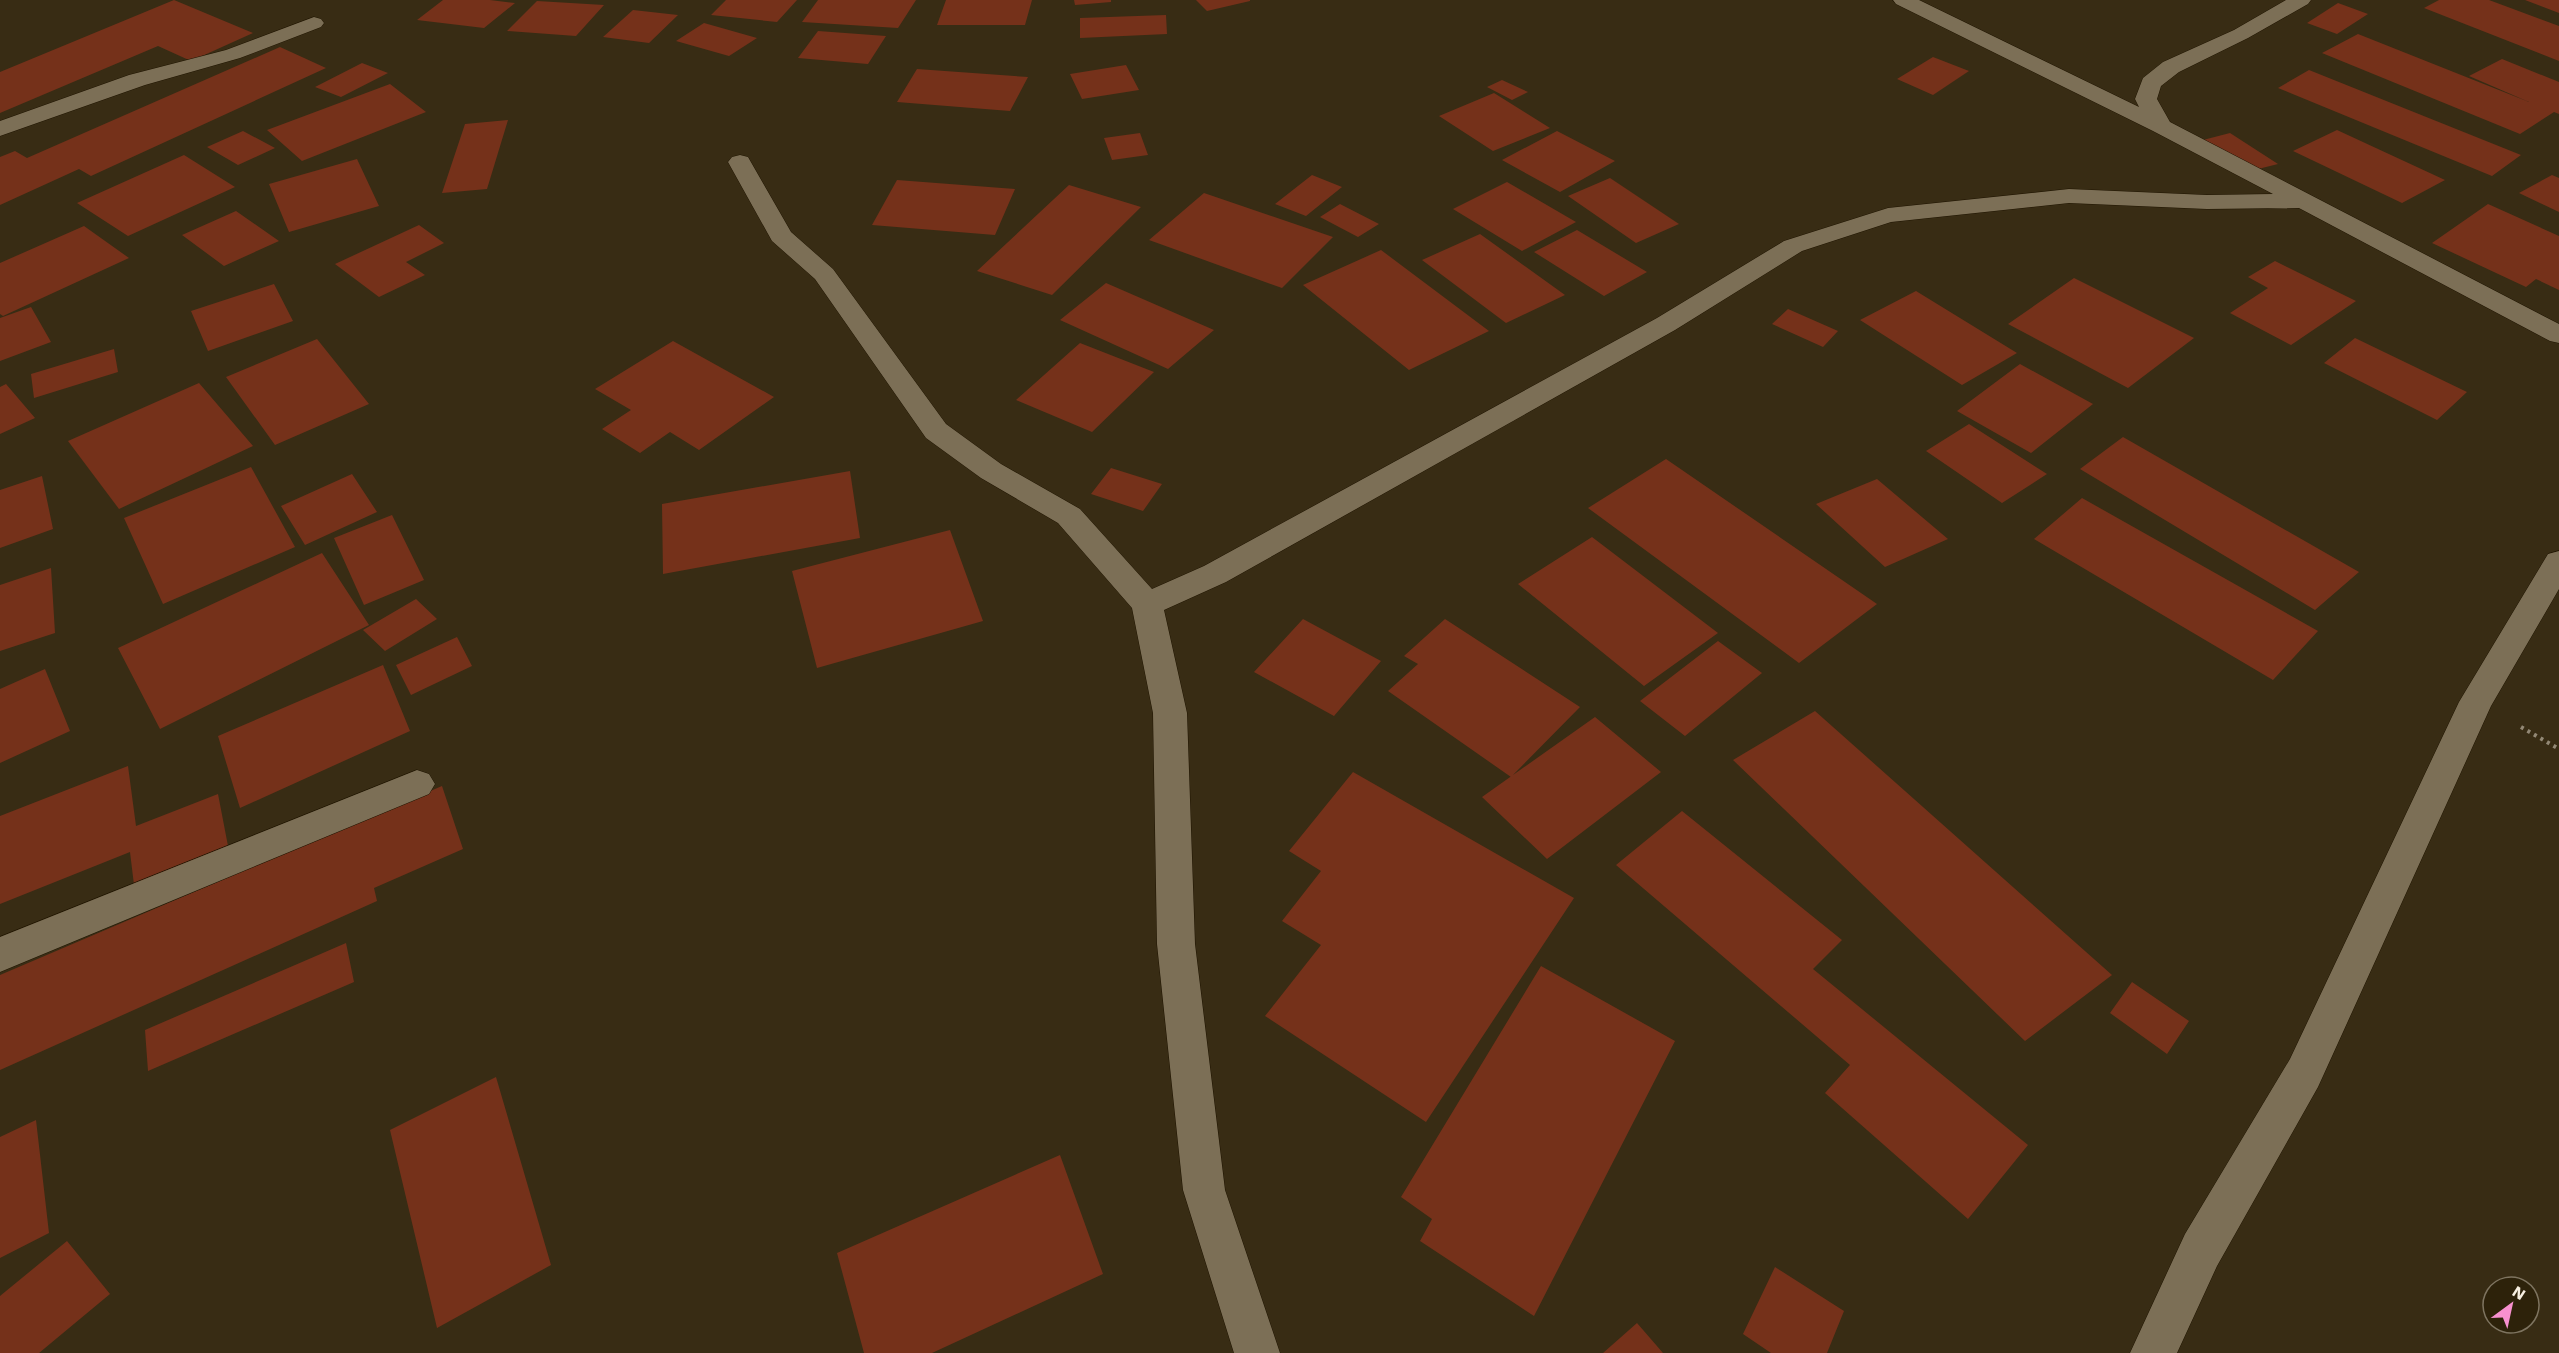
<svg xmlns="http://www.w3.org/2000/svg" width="2559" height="1353" font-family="'Work Sans',sans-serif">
  <rect width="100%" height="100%" fill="#382c14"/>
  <path fill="#75311a" d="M174,0L253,33L191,61L158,46L0,113V72Z
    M443,0H490L515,3L484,28L417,20Z
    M726,0H797L777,22L711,15Z
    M818,0H916L898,28L802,22Z
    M946,0H1032L1025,25H937Z
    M1074,0H1111V2L1075,5Z
    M1196,0H1250V1L1207,11Z
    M2439,0H2489L2559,26V61L2424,8Z
    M2525,0H2559V13Z
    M537,1L604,5L576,36L507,31Z
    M2338,3L2368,14L2337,34L2307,23Z
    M633,10L678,15L649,43L603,37Z
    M1166,15L1167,34L1080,38V18Z
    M704,23L757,38L729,56L676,41Z
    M818,31L886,36L868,64L798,58Z
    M2358,34L2529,102L2469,76L2502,59L2559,82V114L2554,112L2520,134L2322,53Z
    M280,47L326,68L91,176L79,169L0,205V157L15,151L27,158Z
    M1933,57L1969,71L1933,95L1897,79Z
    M362,63L388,73L341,97L315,87Z
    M1126,65L1139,90L1082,99L1070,74Z
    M917,69L1028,77L1010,111L897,102Z
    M2309,70L2521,155L2492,176L2278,88Z
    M1502,80L1528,92L1512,100L1487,87Z
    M390,84L426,112L302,161L267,130Z
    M1494,93L1550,128L1493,151L1439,116Z
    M508,120L487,189L442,193L465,124Z
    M2337,130L2445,180L2402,203L2293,151Z
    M243,131L275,148L238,165L207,147Z
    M1557,131L1615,161L1560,192L1502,160Z
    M1140,133L1148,155L1112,160L1104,138Z
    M2230,133L2278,164L2250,171L2203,140Z
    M184,155L235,187L128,236L77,203Z
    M357,159L379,206L289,232L269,184Z
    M1312,175L1342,187L1306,216L1275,204Z
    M2552,175L2559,178V212L2519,193Z
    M1610,178L1679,224L1636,243L1568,196Z
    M897,180L1015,189L995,235L872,225Z
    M1507,182L1576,222L1522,251L1453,209Z
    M1069,185L1141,207L1052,295L977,271Z
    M1204,193L1333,237L1282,288L1149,240Z
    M1340,204L1379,224L1358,237L1320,217Z
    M2488,204L2559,236V290L2536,279L2526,287L2432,243Z
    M236,211L279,241L224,266L182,235Z
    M419,225L444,243L406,262L425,275L379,297L335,264Z
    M84,226L129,258L3,316L0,314V263Z
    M1577,230L1647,272L1604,296L1534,252Z
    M1480,234L1565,295L1506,323L1422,260Z
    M1381,250L1489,331L1409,370L1303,285Z
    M2275,261L2356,301L2291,345L2230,313L2268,288L2248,277Z
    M2074,278L2194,338L2128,388L2008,324Z
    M1106,283L1214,330L1168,369L1060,320Z
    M274,284L293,321L208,351L191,311Z
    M1916,291L2017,353L1962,385L1860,320Z
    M31,307L51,342L0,361V318Z
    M1788,309L1838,331L1823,347L1772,324Z
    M2355,338L2467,392L2437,420L2324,363Z
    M317,339L369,404L275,445L226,377Z
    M673,341L774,397L699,450L670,432L640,453L602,429L631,410L595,389Z
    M1080,343L1154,372L1092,432L1016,400Z
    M114,349L118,372L34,398L31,374Z
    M2020,364L2093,404L2031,453L1957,411Z
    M199,383L253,446L119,509L68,441Z
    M6,384L35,418L0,434V387Z
    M1969,424L2047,474L2002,503L1926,451Z
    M2123,437L2359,572L2315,610L2080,469Z
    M1666,459L1877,604L1799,663L1588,508Z
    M251,467L295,547L163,604L124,518Z
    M1111,468L1162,484L1143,511L1091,494Z
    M850,471L860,538L663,574L662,504Z
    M352,474L377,512L305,545L281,506Z
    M42,476L53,529L0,548V490Z
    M1877,479L1948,539L1885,567L1816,504Z
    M2082,498L2318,631L2273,680L2034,539Z
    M392,515L424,580L364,605L334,538Z
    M950,530L983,621L817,668L792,571Z
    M1592,537L1718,633L1644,686L1518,584Z
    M322,553L369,625L160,729L118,648Z
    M51,568L55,633L0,651V585Z
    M416,599L437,619L385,651L363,630Z
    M1303,619L1381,661L1334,716L1254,672Z
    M1445,619L1580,707L1511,777L1388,691L1418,664L1404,656Z
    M457,637L472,666L411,695L396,665Z
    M1718,641L1762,673L1685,736L1640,701Z
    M383,665L410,731L240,808L218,736Z
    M45,669L70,731L0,763V689Z
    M1815,711L2112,975L2025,1041L1733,760Z
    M1595,717L1661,772L1547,859L1482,797Z
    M128,766L136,826L218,794L228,846L134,885L130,852L0,904V816Z
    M1353,772L1574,898L1426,1122L1265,1016L1321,945L1282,921L1321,871L1289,851Z
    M442,786L463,849L374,888L377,901L0,1070V975Z
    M1682,811L1842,940L1813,969L2028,1145L1968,1219L1825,1093L1850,1065L1616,865Z
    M346,943L354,982L148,1071L145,1030Z
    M1541,966L1675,1041L1534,1316L1420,1241L1432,1219L1401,1197Z
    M2132,982L2189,1021L2167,1054L2110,1013Z
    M496,1077L551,1265L437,1328L390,1130Z
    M36,1120L49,1233L0,1258V1137Z
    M1060,1155L1103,1274L932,1353H864L837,1253Z
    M67,1241L110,1294L39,1353H0V1296Z
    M1775,1267L1844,1311L1827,1353H1771L1743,1334Z
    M1637,1323L1663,1353H1603Z"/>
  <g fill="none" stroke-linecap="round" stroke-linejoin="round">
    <g stroke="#1f1400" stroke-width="1">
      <path id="minor" d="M1893,0H1919L2139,107L2135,99L2143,78L2163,62L2234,30L2286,0H2311L2308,4L2248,38L2179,72L2161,86L2157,99L2170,122L2559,324V343L2550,341L2299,208L2207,209L2069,203L1891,222L1802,251L1675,330L1226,582L1164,610L1187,713L1195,944L1225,1190L1280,1353H1234L1183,1190L1157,944L1153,713L1132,608L1058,523L981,478L926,438L815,279L772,241L728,162L732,157L740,155L748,157L791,232L833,269L946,424L1001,464L1080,509L1152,589L1204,566L1657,318L1784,241L1888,208L2069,189L2207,195L2273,194L2153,131L1896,4Z
        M314,17L321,19L324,23L321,27L240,58L145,85L0,136V121L129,75L226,50Z
        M2559,551V589L2491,706L2318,1087L2217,1266L2177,1353H2130L2185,1234L2290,1059L2459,702L2548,554Z
        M417,770L429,774L435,784L429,794L0,972V937Z"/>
    </g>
    <path stroke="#928875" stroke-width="4" stroke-dasharray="3 4.5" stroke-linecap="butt" d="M2521,727L2559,749"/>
    <use href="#minor" fill="#7c6f56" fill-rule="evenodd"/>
  </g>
  <g transform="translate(2511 1305) rotate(33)"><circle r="28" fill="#2d220a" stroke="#7e7460" stroke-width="1.5"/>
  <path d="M0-4.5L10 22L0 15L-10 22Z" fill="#f790cf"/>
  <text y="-9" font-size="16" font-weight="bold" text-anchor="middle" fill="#f7efe1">N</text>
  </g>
</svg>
